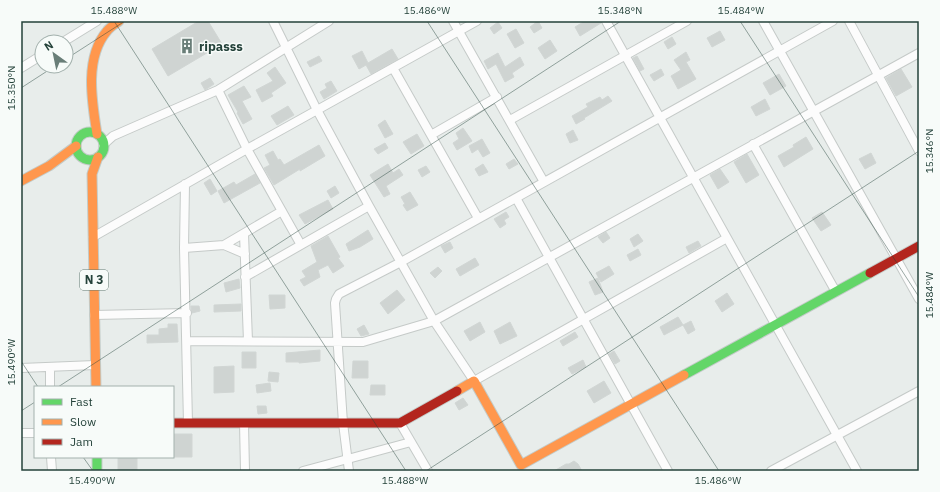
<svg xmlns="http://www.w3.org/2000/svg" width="940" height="492" font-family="'IBM Plex Sans',sans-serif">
  <rect width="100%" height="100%" fill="#e8edeb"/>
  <path fill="#cfd4d2" stroke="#d1d6d4" d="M199,21H208L222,44L168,76L152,49Z
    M538,21L542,28L534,33L530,27Z
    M585,21H601V23L580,36L575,27Z
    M498,22L502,28L494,34L490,28Z
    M516,29L524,43L515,48L507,34Z
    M720,31L725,40L712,47L707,38Z
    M672,37L676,44L668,49L664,42Z
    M550,40L557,51L545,59L538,48Z
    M392,49L398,59L371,74L366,65L359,69L352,56L362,51L368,63Z
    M686,52L690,60L686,62L696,79L678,89L671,76L681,70L674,60Z
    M498,53L505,67L520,57L524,65L512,73L514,77L505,82L496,64L488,69L484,61Z
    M319,56L322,61L310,67L307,62Z
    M637,56L644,69L640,71L633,58Z
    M275,67L286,83L271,93L273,96L262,102L256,90L273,81L267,73Z
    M661,69L664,75L654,81L650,75Z
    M901,69L912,87L896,96L886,78Z
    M779,74L786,86L770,95L763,83Z
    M210,78L214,84L205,90L201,83Z
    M331,81L337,91L324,99L320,92L327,88L325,84Z
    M244,86L251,97L242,101L252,119L243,124L237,113L238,112L228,95Z
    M608,96L612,101L584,118L585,119L576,124L572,116L588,107L586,104L600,97L602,100Z
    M765,99L770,109L756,116L751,107Z
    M288,106L294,115L277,125L271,116Z
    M385,120L393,134L385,138L378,125Z
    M463,128L472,141L457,150L453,143L459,139L456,133Z
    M573,130L578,140L570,143L566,134Z
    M417,134L424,146L411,154L403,142Z
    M806,137L813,149L784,167L778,156L794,147L793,145Z
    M482,139L490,153L483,157L478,149L472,153L469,146Z
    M385,143L388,148L378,154L374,149Z
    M319,145L325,156L300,171V169L274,185L264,168L270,165L265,155L273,151L278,160L280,159L284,165Z
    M871,153L876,163L865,169L859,159Z
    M747,154L759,175L746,183L734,162Z
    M514,159L518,164L509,169L506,164Z
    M388,164L393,173L399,169L403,175L386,186L390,194L384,197L370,175Z
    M483,164L488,172L479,176L475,169Z
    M426,166L430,172L422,177L418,170Z
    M720,169L729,182L718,189L710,175Z
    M255,174L260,183L224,203L218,191L234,182L236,185Z
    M210,179L217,191L211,195L204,183Z
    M335,186L339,193L331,198L327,191Z
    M410,192L418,205L407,211L403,205L405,204L401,197Z
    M328,200L333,209L305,224L299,215Z
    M506,212L509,217L504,220L506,224L500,228L494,219Z
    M822,212L831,225L821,231L812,218Z
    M368,230L373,239L360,247L349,251L346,244Z
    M606,232L610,238L603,243L598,237Z
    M638,234L643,241L634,247L630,239Z
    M328,236L340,257L338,258L344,266L333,273L328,265L318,270L320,277L304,286L300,280L306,277L302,271L317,262L311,246Z
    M698,241L701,246L689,253L686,247Z
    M450,242L453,248L445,253L441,246Z
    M638,249L641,255L630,261L627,255Z
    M475,258L479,265L460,276L456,269Z
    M609,266L614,274L601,282L596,273Z
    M438,267L442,271L435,278L430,273Z
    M598,278L603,292L595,295L589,282Z
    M239,279L240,288L226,292L224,283Z
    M397,290L405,300L388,314L380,303Z
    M727,293L734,304L722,312L715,301Z
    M269,295H285V308L270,309Z
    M241,304V311L214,312V305Z
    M191,306H199L200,311L192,313Z
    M678,317L683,325L664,335L660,327Z
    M691,321L695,330L688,334L683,325Z
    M480,322L485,332L470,341L464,331Z
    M510,322L517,336L500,344L494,331Z
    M168,324H177L178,342L147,343V335H159V329L168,328Z
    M364,325L369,334L361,336L357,329Z
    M575,332L578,337L563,346L560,341Z
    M320,350V361L299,363V362H286V353Z
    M614,351L620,361L615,364L609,354Z
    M242,352H256V368H242Z
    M583,360L586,367L572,374L568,368Z
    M353,361H368V378H352Z
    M234,366V392L214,393V367Z
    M269,372L279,373L278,382L268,381Z
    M604,381L611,393L594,403L587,391Z
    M270,383L271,391L257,393L256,385Z
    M371,385H385V395H370Z
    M463,398L468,405L459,410L455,403Z
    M257,406H266L267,413L258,414Z
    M174,434H192V457H174Z
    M137,457V471H118V458Z
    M574,461L578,464L582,471H554L566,464H569Z"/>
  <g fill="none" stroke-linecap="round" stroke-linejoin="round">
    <g stroke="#c5cac8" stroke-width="10">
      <path id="street" d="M273,21L317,110L369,206L434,321L474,381L727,238
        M453,21L544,182
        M606,21L857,471
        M763,21L919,299
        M849,21L919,151
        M63,42L97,21
        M21,68L42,55
        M393,68L478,218
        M218,90L247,149L301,245
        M510,120L687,21
        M431,135L497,97
        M753,144L836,292
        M103,145L113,136L218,90L329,21
        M185,184L184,248L188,423
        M516,198L668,471
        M244,234L248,341
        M93,237L247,149L477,21
        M224,245L245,254
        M184,248L224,245L282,211
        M245,277L369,206
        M94,315L187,313
        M187,341L363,342L434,321L919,53
        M50,367V387
        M21,368L95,365
        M244,423L245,471
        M400,423L428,471
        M21,433H35
        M51,457L52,471
        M303,471L411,442
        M349,471L343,423L335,303L336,299L339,294L401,262L833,21
        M771,471L919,391"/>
    </g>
    <g stroke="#c3cbc8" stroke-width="11">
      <path id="fast" d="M76 146a14 14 0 1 1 28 0a14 14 0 1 1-28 0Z
        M684,375L870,273
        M97,457V471"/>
    </g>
    <g stroke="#c3cbc8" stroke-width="11">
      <path id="slow" d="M97,134C92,102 84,58 107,31C110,27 115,24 119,21
        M21,181L49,166L76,146
        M96,387L92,174L98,157
        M457,391L474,381L521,465L684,375"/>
    </g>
    <g stroke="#c3cbc8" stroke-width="11">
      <path id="jam" d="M870,273L919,246
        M173,423H400L457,391"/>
    </g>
    <use href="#street" stroke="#fcfcfc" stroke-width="8"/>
    <use href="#fast" stroke="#63d668" stroke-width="9"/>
    <use href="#slow" stroke="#ff974d" stroke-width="9"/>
    <use href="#jam" stroke="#b3261e" stroke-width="9"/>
  </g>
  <path fill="none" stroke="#24423a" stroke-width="1" stroke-opacity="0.45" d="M114,21L406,471M427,21L719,471M740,21L919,297M66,59L125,21M21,88L55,66M21,361L38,387M58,387L621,21M21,411L35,402M83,457L93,471M426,471L919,151"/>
  <defs>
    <g id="building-bare" transform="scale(1.2)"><path d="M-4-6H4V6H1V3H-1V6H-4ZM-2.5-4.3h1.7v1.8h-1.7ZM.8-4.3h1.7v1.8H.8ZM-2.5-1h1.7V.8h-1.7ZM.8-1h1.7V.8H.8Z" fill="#697e78" stroke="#f7fbf9" stroke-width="2.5" paint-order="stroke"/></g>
  </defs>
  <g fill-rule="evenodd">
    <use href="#building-bare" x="187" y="46"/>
  </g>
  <g text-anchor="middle" stroke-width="3" stroke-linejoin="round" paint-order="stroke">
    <rect fill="#f7fbf9" stroke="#637a73" stroke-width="1" x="80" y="270" width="28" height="20" rx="3"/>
    <g font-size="12" font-weight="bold" fill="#24423a">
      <text x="94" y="284">N 3</text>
    </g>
    <g font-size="13" font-weight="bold" fill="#24423a" stroke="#f7fbf9" text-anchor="start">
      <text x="199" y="51">ripasss</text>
    </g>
  </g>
  <rect width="940" height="492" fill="none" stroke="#f7fbf9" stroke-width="44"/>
  <rect x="34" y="386" width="140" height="72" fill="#f7fbf9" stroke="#a3b1ad"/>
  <rect x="42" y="399" width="20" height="6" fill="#63d668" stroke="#a3b1ad"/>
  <text x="70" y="406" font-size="12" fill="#24423a">Fast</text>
  <rect x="42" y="419" width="20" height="6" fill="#ff974d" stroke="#a3b1ad"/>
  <text x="70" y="426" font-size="12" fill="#24423a">Slow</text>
  <rect x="42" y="439" width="20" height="6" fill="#b3261e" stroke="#a3b1ad"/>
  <text x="70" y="446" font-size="12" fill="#24423a">Jam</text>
  <g transform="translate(54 54) rotate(327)"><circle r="19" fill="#f7fbf9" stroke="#a3b1ad"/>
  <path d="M0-3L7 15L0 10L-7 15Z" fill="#697e78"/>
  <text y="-6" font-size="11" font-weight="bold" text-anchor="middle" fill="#24423a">N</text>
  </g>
  <rect x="22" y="22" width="896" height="448" fill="none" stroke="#24423a" stroke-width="1.5"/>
  <g font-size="10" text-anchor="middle" fill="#24423a">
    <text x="114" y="14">15.488°W</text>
    <text x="427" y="14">15.486°W</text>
    <text x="620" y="14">15.348°N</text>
    <text x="741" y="14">15.484°W</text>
    <text transform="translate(11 88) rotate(-90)" y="4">15.350°N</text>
    <text transform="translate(929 151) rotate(-90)" y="4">15.346°N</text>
    <text transform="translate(929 295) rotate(-90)" y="4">15.484°W</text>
    <text transform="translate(11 362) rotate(-90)" y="4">15.490°W</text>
    <text x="92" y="484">15.490°W</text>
    <text x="405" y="484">15.488°W</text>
    <text x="718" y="484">15.486°W</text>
  </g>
</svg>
